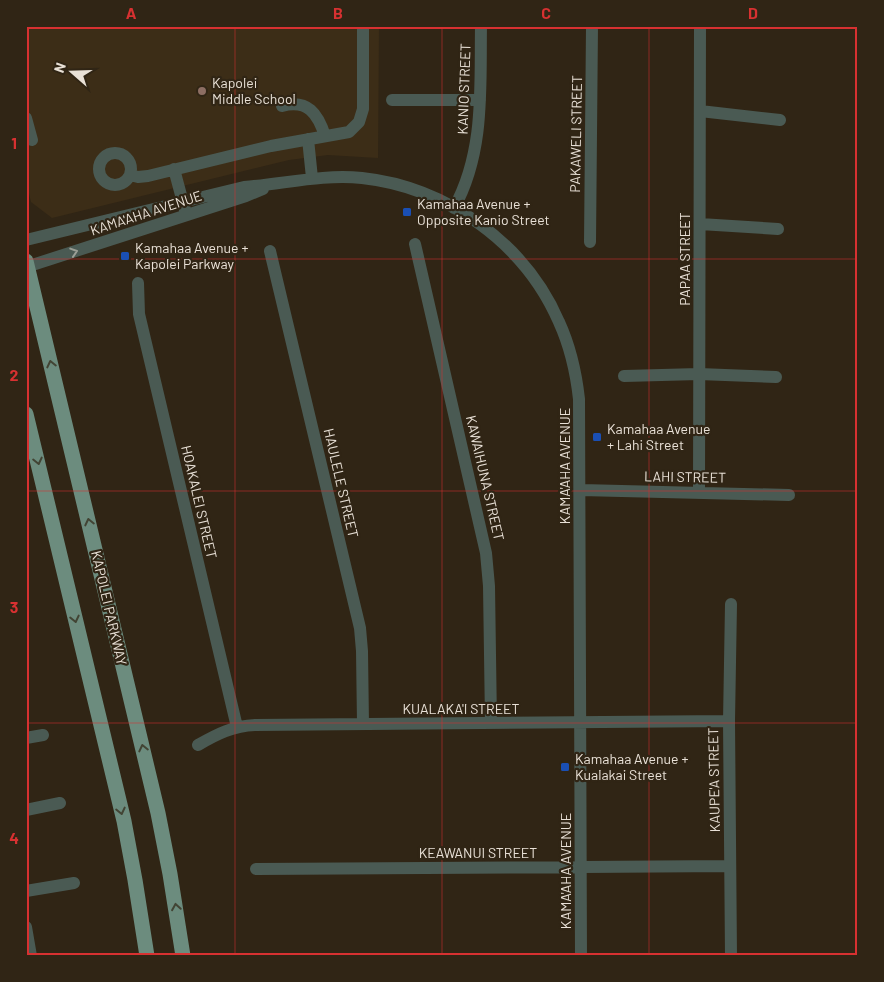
<svg xmlns="http://www.w3.org/2000/svg" width="884" height="982" font-family="Barlow,sans-serif">
  <rect width="100%" height="100%" fill="#302515"/>
  <path fill="#3c2d17" d="M26,26H379L378,158L328,155L289,160L52,218L31,202L26,181Z"/>
  <g fill="none" stroke-linecap="round" stroke-linejoin="round">
    <path stroke="#4a5a53" stroke-width="12" d="M392,100H480
      M282,106C308,99 318,114 325,136
      M700,111L780,120
      M26,118L32,140
      M308,139L312,178
      M99 169a16 16 0 1 1 32 0a16 16 0 1 1-32 0Z
      M174,169L185,210
      M130,175L138,177L148,176L271,146L349,132L359,122L363,109V26
      M454,208C485,152 480,88 481,26
      M700,224L778,229
      M26,240L244,187C284,184 322,174 362,178C446,187 525,243 559,322C570,346 576,372 579,399L581,956
      M590,242L592,26
      M415,244L486,553L489,586L491,723
      M270,251L360,628L362,651L363,724
      M26,267L246,196L263,189
      M138,283L139,314L237,727
      M624,376L699,374L776,377
      M581,490L789,495
      M699,492L700,26
      M731,604L729,721L731,956
      M26,738L43,735
      M198,745C217,734 233,726 255,725L729,721
      M26,810L60,803
      M256,869L730,866
      M26,891L74,883
      M26,927L31,956"/>
    <path stroke="#6c8c7e" stroke-width="15" d="M26,261L158,813L170,874L183,956
      M26,414L124,821L135,880L147,956"/>
  </g>
  <defs><path id="oneway-chevron" d="M-2-3.5L2.5 0L-2 3.5" fill="none" stroke-width="1.6" stroke-linecap="round" stroke-linejoin="round" transform="scale(1.25)"/></defs>
  <use stroke="#9a9e95" href="#oneway-chevron" transform="translate(74 252) rotate(-18)"/>
  <g stroke="#424434">
    <use href="#oneway-chevron" transform="translate(51 364) rotate(-103)"/>
    <use href="#oneway-chevron" transform="translate(38 461) rotate(77)"/>
    <use href="#oneway-chevron" transform="translate(89 522) rotate(-103)"/>
    <use href="#oneway-chevron" transform="translate(75 619) rotate(77)"/>
    <use href="#oneway-chevron" transform="translate(143 748) rotate(-103)"/>
    <use href="#oneway-chevron" transform="translate(121 811) rotate(77)"/>
    <use href="#oneway-chevron" transform="translate(176 907) rotate(-99)"/>
  </g>
  <path fill="none" stroke="#d73131" stroke-width="1" stroke-opacity="0.55" d="M235,26V956M442,26V956M649,26V956M26,259H858M26,491H858M26,723H858"/>
  <circle fill="#8d6e63" stroke="#302515" stroke-width="2" cx="202" cy="91" r="5"/>
  <g fill="#1a4fb4" stroke="#302515" stroke-width="2">
    <rect x="402" y="207" width="10" height="10" rx="2.5"/>
    <rect x="120" y="251" width="10" height="10" rx="2.5"/>
    <rect x="592" y="432" width="10" height="10" rx="2.5"/>
    <rect x="560" y="762" width="10" height="10" rx="2.5"/>
  </g>
  <g text-anchor="middle" stroke-width="4.5" stroke-linejoin="round" paint-order="stroke">
    <g font-size="14" fill="#e9e1d7" stroke="#302515" text-anchor="start">
      <text x="212" y="88">Kapolei<tspan x="212" dy="16">Middle School</tspan></text>
      <text x="417" y="209">Kamahaa Avenue +<tspan x="417" dy="16">Opposite Kanio Street</tspan></text>
      <text x="135" y="253">Kamahaa Avenue +<tspan x="135" dy="16">Kapolei Parkway</tspan></text>
      <text x="607" y="434">Kamahaa Avenue<tspan x="607" dy="16">+ Lahi Street</tspan></text>
      <text x="575" y="764">Kamahaa Avenue +<tspan x="575" dy="16">Kualakai Street</tspan></text>
    </g>
    <g font-size="14" fill="#e9e1d7" stroke="#302515">
      <text transform="translate(464 89) rotate(-88)" y="5">KANIO STREET</text>
      <text transform="translate(576 134) rotate(-89)" y="5">PAKAWELI STREET</text>
      <text transform="translate(146 213) rotate(-18)" y="5">KAMA'AHA AVENUE</text>
      <text transform="translate(685 259) rotate(-90)" y="5">PAPAA STREET</text>
      <text transform="translate(565 466) rotate(-90)" y="5">KAMA'AHA AVENUE</text>
      <text transform="translate(685 477) rotate(1)" y="5">LAHI STREET</text>
      <text transform="translate(485 478) rotate(77)" y="5">KAWAIHUNA STREET</text>
      <text transform="translate(341 483) rotate(77)" y="5">HAULELE STREET</text>
      <text transform="translate(199 502) rotate(77)" y="5">HOAKALEI STREET</text>
      <text transform="translate(109 608) rotate(77)" y="5">KAPOLEI PARKWAY</text>
      <text x="461" y="714">KUALAKA'I STREET</text>
      <text transform="translate(714 780) rotate(-91)" y="5">KAUPE'A STREET</text>
      <text x="478" y="858">KEAWANUI STREET</text>
      <text transform="translate(566 871) rotate(-90)" y="5">KAMA'AHA AVENUE</text>
    </g>
  </g>
  <rect width="884" height="982" fill="none" stroke="#302515" stroke-width="55"/>
  <g transform="translate(72 72) rotate(290)" stroke="#302515" stroke-width="4" paint-order="stroke">
  <path d="M0-4L9 19L0 12L-9 19Z" fill="#e9e1d7"/>
  <text y="-8" font-size="14" font-weight="bold" text-anchor="middle" fill="#e9e1d7">N</text>
  </g>
  <rect x="28" y="28" width="828" height="926" fill="none" stroke="#d73131" stroke-width="2"/>
  <g font-size="16" text-anchor="middle" font-weight="bold" fill="#d73131">
    <text x="131" y="19">A</text>
    <text x="338" y="19">B</text>
    <text x="546" y="19">C</text>
    <text x="753" y="19">D</text>
    <text x="14" y="149">1</text>
    <text x="14" y="381">2</text>
    <text x="14" y="613">3</text>
    <text x="14" y="844">4</text>
  </g>
</svg>
